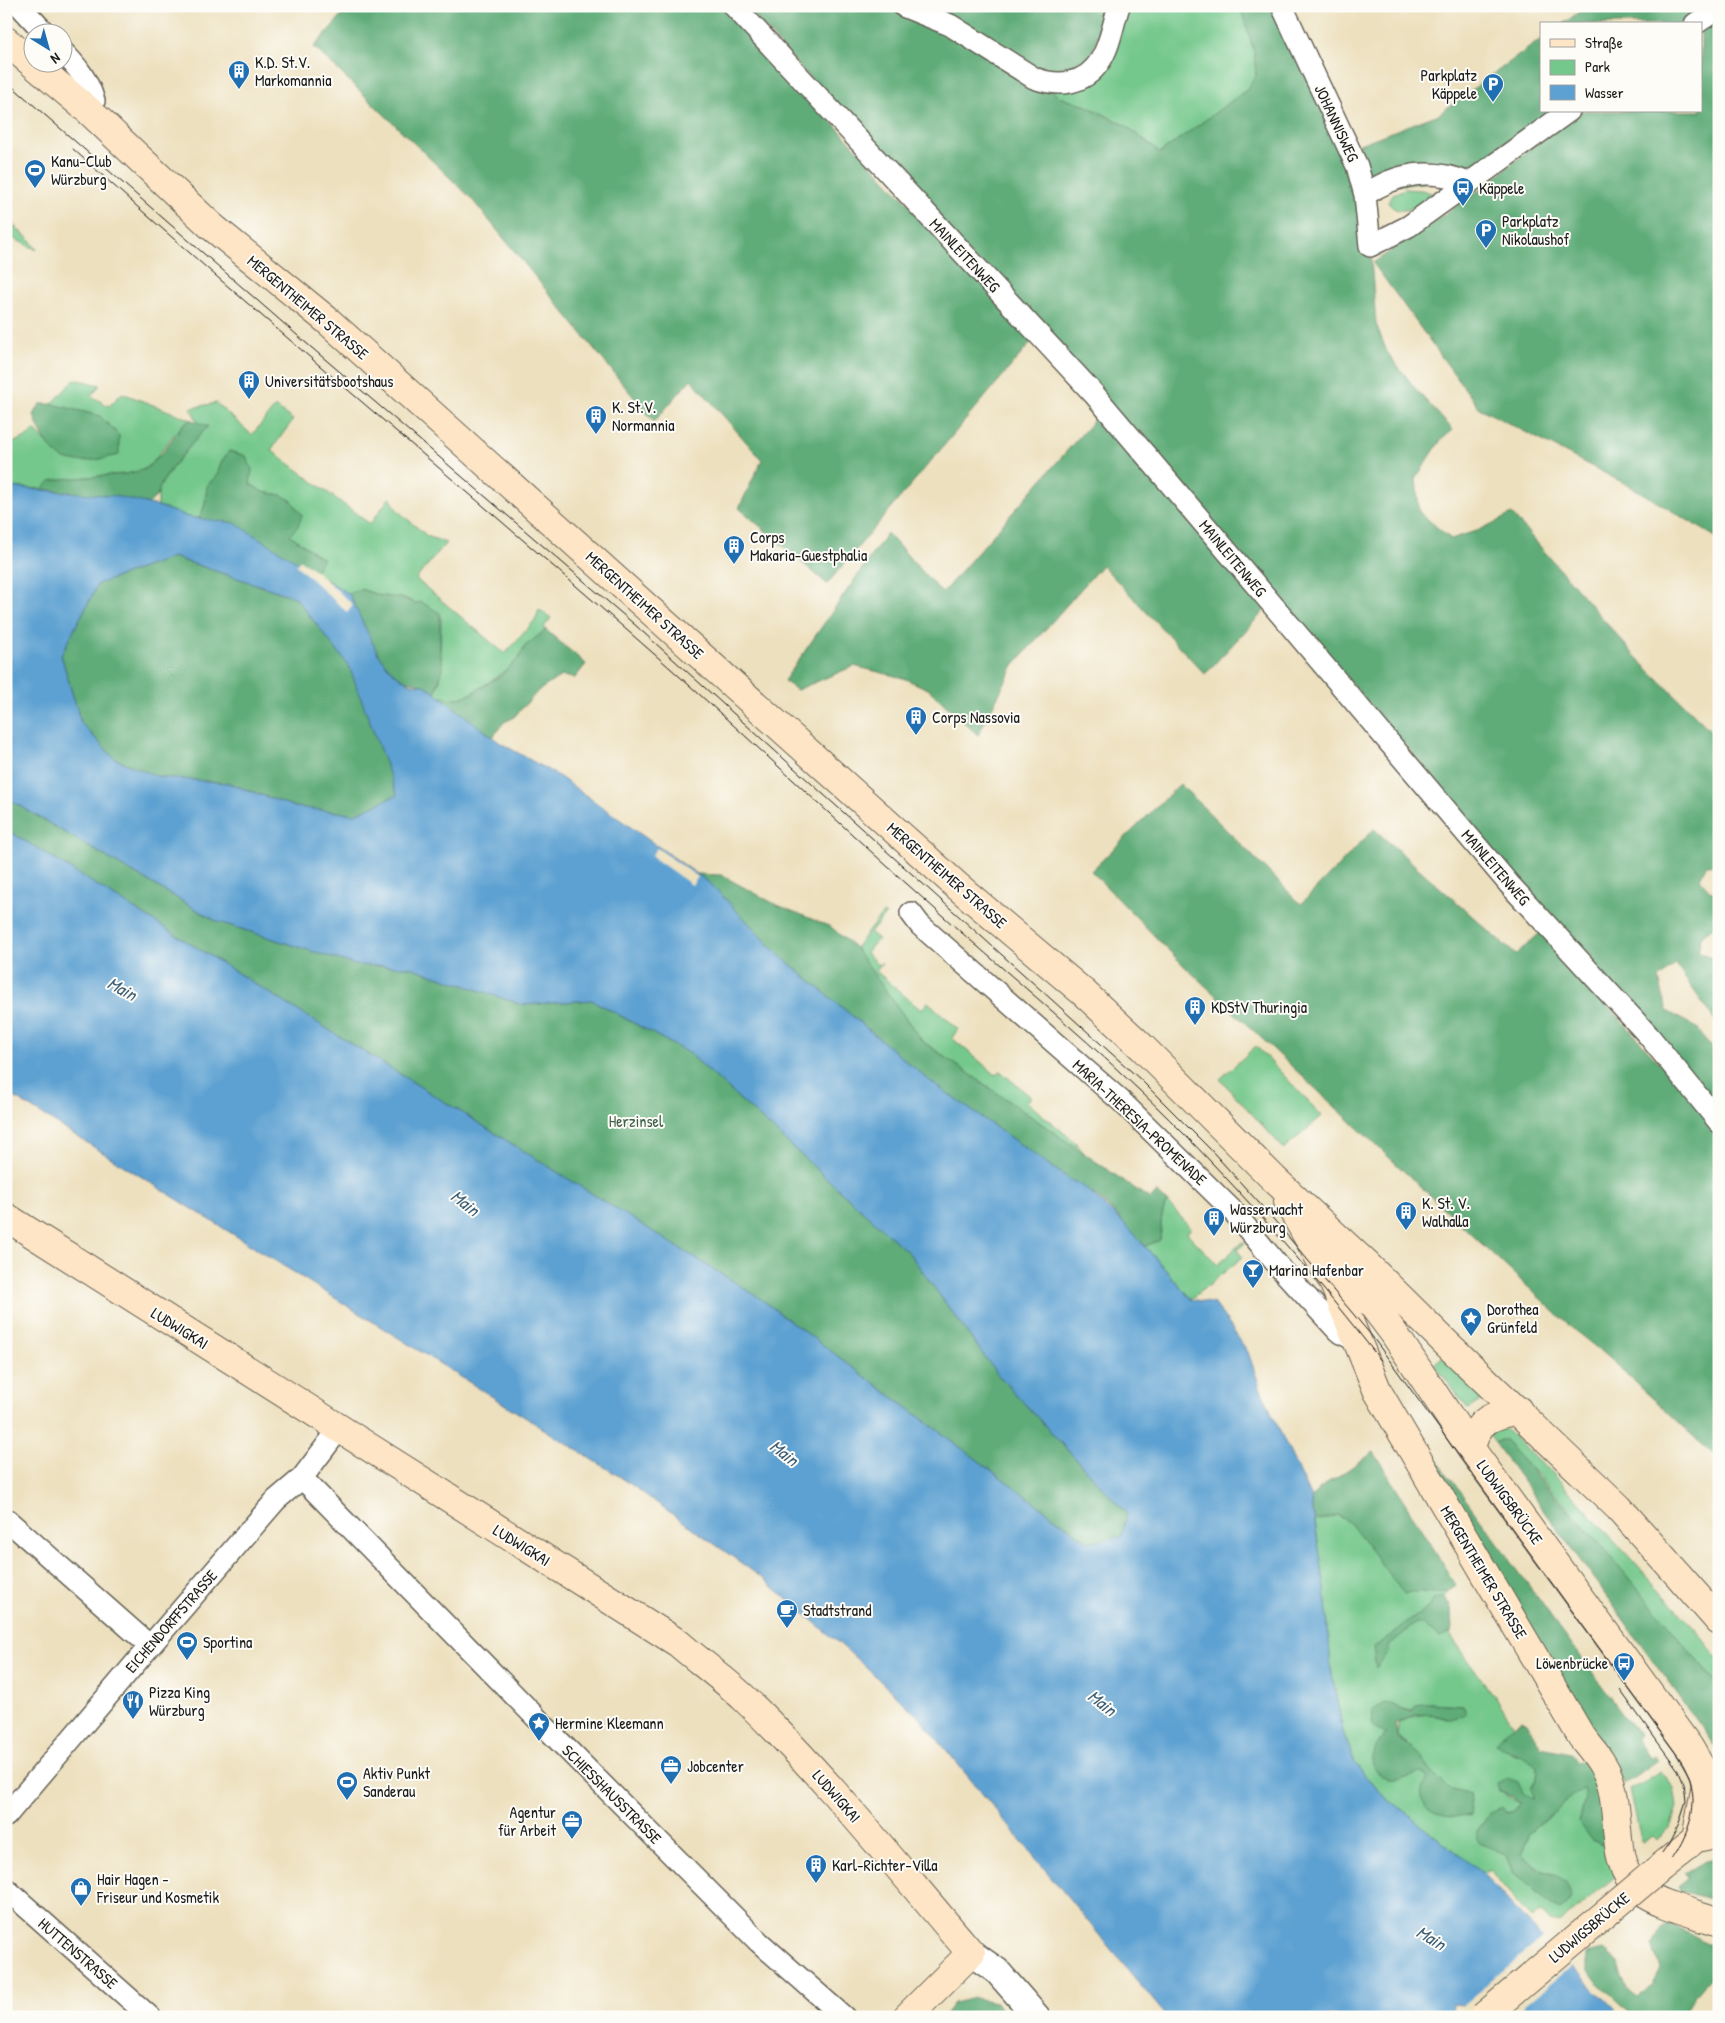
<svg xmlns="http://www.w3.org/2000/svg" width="1725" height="2023" font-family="'Patrick Hand',sans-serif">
  <rect width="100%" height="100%" fill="#fdfcf7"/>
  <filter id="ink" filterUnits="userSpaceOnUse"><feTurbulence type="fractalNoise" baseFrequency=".02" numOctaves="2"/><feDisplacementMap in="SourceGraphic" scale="10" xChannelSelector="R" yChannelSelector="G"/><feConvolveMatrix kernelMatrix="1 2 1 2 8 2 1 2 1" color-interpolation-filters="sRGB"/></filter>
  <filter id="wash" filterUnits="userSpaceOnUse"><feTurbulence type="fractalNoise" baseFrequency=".0096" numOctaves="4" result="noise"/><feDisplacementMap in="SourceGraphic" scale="20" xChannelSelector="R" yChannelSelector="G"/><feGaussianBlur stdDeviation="1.12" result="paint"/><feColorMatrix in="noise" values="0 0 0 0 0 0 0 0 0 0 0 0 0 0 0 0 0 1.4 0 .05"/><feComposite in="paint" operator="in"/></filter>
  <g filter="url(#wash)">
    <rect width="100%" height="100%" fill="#ede0be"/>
    <path fill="#74c88c" stroke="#487254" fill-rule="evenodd" d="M1119,6H1240L1254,51L1256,75L1248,89L1160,153L1125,125L1087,106L1058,97L1047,83L1081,78Z
      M1405,189L1422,190L1434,194C1424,204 1398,220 1388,202L1393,194Z
      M6,219L30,240L37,250L6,235Z
      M79,380L100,385L91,396L109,406L122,393L192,420C168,430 162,463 137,473L64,479L50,481L42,489L6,487V446L28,436L35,430L56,453L100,416L52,404L73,381Z
      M216,403L252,435L275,407L293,420L271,450L370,524L390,497L397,510L427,536L446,543L416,579L505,654L536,619L539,609L551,618L544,627L546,630L525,646L519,658L510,668L471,694L459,698L440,697L435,693L440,680L441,618L407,599L382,596L360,589L349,594L314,572L323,559L290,535L281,495L263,492L250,484L251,469L246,456L229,451L222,461L217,475L208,485L205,504L200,518L188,517L158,506V489L174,465L189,448L200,428L191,408Z
      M882,914H886L870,933L878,939L866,953L879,965L882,962L876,971L921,1010L928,1002L958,1029L952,1038L996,1075L1000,1071L1031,1097L1027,1102L1076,1143L1085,1154L922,1041L855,948Z
      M1256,1046L1322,1116L1284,1149L1220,1079Z
      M1167,1202L1191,1228L1187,1233L1218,1265L1242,1242L1245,1243L1237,1250L1243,1257L1191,1299L1145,1246L1160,1240C1162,1224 1159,1218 1167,1202Z
      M1442,1357L1485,1398L1468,1409L1434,1364Z
      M1504,1428L1560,1481L1694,1628L1719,1662V1686L1585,1527L1538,1475L1500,1440L1495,1443L1489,1435L1496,1430Z
      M1338,1515L1350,1523L1414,1590L1436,1593L1449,1592L1444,1597L1434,1599L1430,1606L1514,1725L1508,1728L1511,1753L1529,1758L1537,1767L1536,1779L1532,1787L1533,1801L1523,1793L1499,1791L1521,1804L1512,1811L1491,1812L1477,1831L1480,1843L1505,1854L1514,1874L1533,1887L1540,1895L1554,1874L1545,1872L1522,1856L1527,1835L1531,1830L1584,1787L1585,1800L1579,1822L1602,1845L1606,1833L1617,1875L1560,1923L1550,1921L1541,1913L1531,1919L1490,1870L1484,1874L1376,1789L1355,1763L1343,1732L1331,1669L1325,1588L1315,1521ZM1430,1703L1463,1705L1451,1719C1428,1712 1419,1713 1398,1723L1397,1737L1404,1741L1424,1760L1429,1769L1447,1788L1469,1794L1471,1815C1448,1819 1443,1816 1424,1803L1428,1780L1422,1773H1414L1395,1780L1379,1742L1387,1733L1391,1704C1406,1713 1415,1710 1430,1703Z
      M1661,1772L1674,1788L1677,1807L1670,1827L1656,1841L1652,1837L1643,1843L1641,1840L1630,1790Z"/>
    <path fill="#5fac78" stroke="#3e644a" d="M350,6H724L1034,339L827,584L739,508L762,460L691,379L654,422L470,197L314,47Z
      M745,6H903L1047,83L1058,97L1087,106L1125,125L1160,153L1248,89L1256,75L1254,51L1240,6H1282L1349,148L1439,114L1541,39V111H1569L1459,179L1376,188L1370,246L1376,324L1387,352L1418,392L1453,430L1441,440L1416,478L1419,512L1451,539L1479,530L1512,514L1634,655L1719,739V864L1706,865L1700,879L1710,891L1719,896V923L1702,935L1698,951L1719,962V1026L1675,964L1659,979L1667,1011L1697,1028L1717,1057L1718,1088L1710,1098L1514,880L1451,797L1260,579Z
      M932,6H1106L1092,54L1084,64L1068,75L1039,72Z
      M1594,6H1719V539L1637,490L1479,408L1373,263L1481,189L1558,126L1581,111H1701V24H1563L1583,9Z
      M40,404H52L100,416L119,435V455C104,458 84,464 68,460C52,457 38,430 34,415Z
      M1101,412L1265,610L1205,674L1102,565L1014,665L978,735L928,689L903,678L854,666L797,690L784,681L887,533L942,593Z
      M192,420L208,426C196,440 158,479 158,495L148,504L132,500L42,489L50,481L64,479L126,474L146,469L163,452L183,424Z
      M229,451L246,456L252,469L250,484L263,492L281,495L291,500L302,515L298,526L290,535L323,559L314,572L200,518L205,504L207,486L217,475L222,461Z
      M173,557L295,597L349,666L398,795L355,814L295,807L228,783L159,777L115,759L81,723L61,655L98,584Z
      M360,589L382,596L401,598L415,603L421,602L440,613V649L443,668L435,693C432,691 429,687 426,686C418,682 409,683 400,677C375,662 362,620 349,594Z
      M546,630L586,664L575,678L561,676L538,691L513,718L504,722L493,737L440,697L459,698L471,694L500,676L519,658L525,646Z
      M1180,784L1301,904L1374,829L1516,955L1542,931L1697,1105L1719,1134V1459C1669,1417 1626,1369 1574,1330L1181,963L1091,871Z
      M6,798L216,921L356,965L410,967L523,1005L592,1000L690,1054L909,1253L998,1375L1127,1514L1121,1537L1088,1542L758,1297L6,829Z
      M697,874L721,875L775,904L831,927L855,948L922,1041L1150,1199L1157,1192L1167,1202C1159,1218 1162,1224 1160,1240L1145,1246C1123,1222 1099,1193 1069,1179L930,1081L778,954L711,884Z
      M1390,1396L1639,1736L1636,1739L1650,1758L1654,1756L1657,1761L1624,1785Z
      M1500,1440H1504L1612,1558L1719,1686V1751L1495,1443Z
      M1374,1452L1456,1586C1440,1600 1424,1587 1404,1594L1350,1523L1338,1515L1315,1521L1311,1498L1319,1489Z
      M1444,1597L1451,1608L1452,1631L1450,1634L1439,1638L1423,1624L1416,1623L1388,1646V1653L1376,1668L1373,1648L1430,1606L1434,1599Z
      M1385,1703C1395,1704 1400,1710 1412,1711L1416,1705L1430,1703L1463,1705L1466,1714L1451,1719L1434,1714L1415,1715L1395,1724L1397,1737L1420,1754L1429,1769L1447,1787L1469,1794L1471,1815C1465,1816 1458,1818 1451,1817C1432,1815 1408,1797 1428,1780L1422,1773C1412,1773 1403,1780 1395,1780C1390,1780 1384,1776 1380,1774C1363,1762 1376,1745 1387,1734L1372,1726L1373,1710Z
      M1522,1720L1527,1723L1541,1747L1570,1753L1575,1762L1594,1759L1606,1833L1603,1845L1592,1840L1579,1822L1585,1800L1583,1788L1531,1830L1527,1835L1522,1856C1530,1861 1538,1869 1546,1872C1563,1879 1568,1878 1571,1899L1567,1905L1560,1910L1552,1906L1533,1887L1514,1874L1505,1854L1480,1843L1477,1837V1831L1491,1812L1502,1807L1507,1812L1512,1811L1521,1804L1513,1797L1499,1791L1497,1783L1507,1778L1518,1782L1523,1793L1533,1800L1532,1787L1536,1779L1537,1767C1526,1755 1509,1752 1495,1744L1508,1728Z
      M1719,1859V1901L1680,1891L1677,1886L1688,1877L1685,1873L1702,1863Z
      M1670,1923L1707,1944L1719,1945V1970L1687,2006L1684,2017H1635L1586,1971V1954L1604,1950L1618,1962C1621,1978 1624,1987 1639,1997L1653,1983L1661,1970L1653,1944L1661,1928Z
      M974,1998L996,2002L1006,2017H943L954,2003Z"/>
    <path fill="#5da1d2" stroke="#3c5e77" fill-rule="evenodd" d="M8,487L115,496L158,506L188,517L235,523L349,594L377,652L387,666L399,677L412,684L425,685L499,742L560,777L711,884L778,954L930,1081L1069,1179L1083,1186L1129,1228L1191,1299L1215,1304L1248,1352L1261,1390L1311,1498L1325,1588L1331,1669L1343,1732L1355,1763L1376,1789L1484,1874L1527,1922L1622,2017H1473L1463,2005L1453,2004L1452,2014L1455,2017H1167L918,1716L848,1651L765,1580L622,1478L6,1092V829L758,1297L1088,1542L1121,1537L1127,1514L998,1375L909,1253L690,1054L592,1000L523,1005L410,967L356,965L216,921L6,798ZM173,557L295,597L349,666L397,795L355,814L295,807L228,783L159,777L115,759L81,723L61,655L98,584Z"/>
    <path fill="#ede0be" d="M300,560L315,570L353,605L347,612L296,565Z
      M657,848L698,877L692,885L651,856Z
      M1544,1937L1573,1965L1511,2017H1469L1460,2007Z"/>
  </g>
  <g filter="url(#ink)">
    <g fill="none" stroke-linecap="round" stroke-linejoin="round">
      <g stroke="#656155" stroke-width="24">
        <path id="minor" d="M20,6L44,32
          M734,6L1094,394L1509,884L1648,1035L1719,1122
          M903,6L950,25L1034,78C1058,87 1085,85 1100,61C1110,46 1113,24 1119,6
          M1282,6L1357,166L1365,195L1370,246L1409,226L1569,111
          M1695,24L1719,8
          M62,51C77,66 88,80 94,101L88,110
          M1365,195C1396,173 1432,167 1468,183
          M911,913L920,925L1121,1101L1232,1210L1281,1269L1338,1331L1358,1342
          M302,1478L561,1743L759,1942L844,2017
          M6,1519L150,1646
          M6,1816L144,1653L276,1500L302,1478L339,1429
          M6,1889L150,2017"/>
      </g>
      <g stroke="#656155" stroke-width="29">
        <path id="tertiary" d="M971,1953L997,1971L1037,2017"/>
      </g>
      <g stroke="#656155" stroke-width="30">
        <path id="secondary" d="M6,41L88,110L210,225L328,321L956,885L1084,993L1143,1048L1274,1179L1366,1264L1446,1343L1619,1508L1719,1621
          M1288,1202L1334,1284L1378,1392L1581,1736C1592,1750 1605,1764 1610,1781C1622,1816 1609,1865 1641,1891C1659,1905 1697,1914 1719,1922
          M6,1217L678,1643C700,1662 724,1679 745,1699C827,1778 897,1867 971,1953L907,2017
          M1328,1246L1393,1332L1471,1449L1689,1747L1703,1771L1706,1784L1696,1839
          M1471,1449C1477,1419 1491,1416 1518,1410
          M1661,1867L1696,1839L1719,1834"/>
      </g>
      <use href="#minor" stroke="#fff" stroke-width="21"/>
      <use href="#tertiary" stroke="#fff" stroke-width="26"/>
      <use href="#secondary" stroke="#fde5c5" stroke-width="28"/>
      <path stroke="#1c1c1c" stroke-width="1" d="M6,81L305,342L634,624L1141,1080L1210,1149L1269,1214L1371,1335L1678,1756C1706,1796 1691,1834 1664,1870L1490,2017
        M73,149C255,314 444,470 629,632C733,722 832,818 935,909C1002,969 1072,1026 1137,1088C1224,1170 1309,1268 1382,1362
        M1475,2017L1642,1875L1656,1861L1669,1843L1679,1823L1686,1801L1684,1784L1678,1770L1620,1690"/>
      <g stroke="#656155" stroke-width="30" stroke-linecap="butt">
        <path id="secondary-bridge" d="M1483,2017L1661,1867"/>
      </g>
      <use href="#secondary-bridge" stroke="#fde5c5" stroke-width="28"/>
    </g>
  </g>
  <defs>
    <g id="building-pin" transform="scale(1.125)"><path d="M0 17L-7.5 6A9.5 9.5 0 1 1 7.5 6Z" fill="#1f6fb2" stroke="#fdfcf7"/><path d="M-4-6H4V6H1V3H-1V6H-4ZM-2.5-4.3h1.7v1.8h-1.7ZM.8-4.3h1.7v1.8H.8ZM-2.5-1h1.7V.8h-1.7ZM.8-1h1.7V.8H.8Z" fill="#fff"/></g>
    <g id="parking-pin" transform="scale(1.125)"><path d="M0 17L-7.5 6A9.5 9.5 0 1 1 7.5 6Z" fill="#1f6fb2" stroke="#fdfcf7"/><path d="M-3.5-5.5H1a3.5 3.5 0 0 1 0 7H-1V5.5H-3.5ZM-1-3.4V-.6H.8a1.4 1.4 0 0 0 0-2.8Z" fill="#fff"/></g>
    <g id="stadium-pin" transform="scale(1.125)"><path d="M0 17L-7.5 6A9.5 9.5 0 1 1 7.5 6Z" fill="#1f6fb2" stroke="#fdfcf7"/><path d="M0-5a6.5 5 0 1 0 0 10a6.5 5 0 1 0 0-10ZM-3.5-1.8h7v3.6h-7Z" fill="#fff"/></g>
    <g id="bus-pin" transform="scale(1.125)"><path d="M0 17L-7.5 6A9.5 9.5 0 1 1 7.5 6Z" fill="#1f6fb2" stroke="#fdfcf7"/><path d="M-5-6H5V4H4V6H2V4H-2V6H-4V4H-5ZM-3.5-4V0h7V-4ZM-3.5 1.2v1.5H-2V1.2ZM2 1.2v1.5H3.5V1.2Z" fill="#fff"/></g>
    <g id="bar-pin" transform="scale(1.125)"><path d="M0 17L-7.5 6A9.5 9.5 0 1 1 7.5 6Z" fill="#1f6fb2" stroke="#fdfcf7"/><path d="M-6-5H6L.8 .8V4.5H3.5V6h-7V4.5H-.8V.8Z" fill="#fff"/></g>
    <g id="sight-pin" transform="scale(1.125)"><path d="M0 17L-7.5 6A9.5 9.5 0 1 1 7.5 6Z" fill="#1f6fb2" stroke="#fdfcf7"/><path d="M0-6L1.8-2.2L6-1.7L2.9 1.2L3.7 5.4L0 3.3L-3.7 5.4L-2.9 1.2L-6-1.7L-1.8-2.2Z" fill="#fff"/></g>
    <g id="cafe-pin" transform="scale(1.125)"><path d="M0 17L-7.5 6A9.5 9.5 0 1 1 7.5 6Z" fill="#1f6fb2" stroke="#fdfcf7"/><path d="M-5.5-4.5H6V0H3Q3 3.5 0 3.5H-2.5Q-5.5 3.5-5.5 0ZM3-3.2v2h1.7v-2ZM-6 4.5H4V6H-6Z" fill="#fff"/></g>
    <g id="restaurant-pin" transform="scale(1.125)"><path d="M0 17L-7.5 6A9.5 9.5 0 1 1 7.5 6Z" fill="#1f6fb2" stroke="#fdfcf7"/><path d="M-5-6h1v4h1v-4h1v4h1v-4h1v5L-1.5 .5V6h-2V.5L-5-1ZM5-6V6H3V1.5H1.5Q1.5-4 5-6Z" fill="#fff"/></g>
    <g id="office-pin" transform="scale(1.125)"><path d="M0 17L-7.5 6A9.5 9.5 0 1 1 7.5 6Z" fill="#1f6fb2" stroke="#fdfcf7"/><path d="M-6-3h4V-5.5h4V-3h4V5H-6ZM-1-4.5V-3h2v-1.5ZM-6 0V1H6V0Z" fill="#fff"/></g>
    <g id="shop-pin" transform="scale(1.125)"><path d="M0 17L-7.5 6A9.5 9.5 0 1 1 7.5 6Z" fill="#1f6fb2" stroke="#fdfcf7"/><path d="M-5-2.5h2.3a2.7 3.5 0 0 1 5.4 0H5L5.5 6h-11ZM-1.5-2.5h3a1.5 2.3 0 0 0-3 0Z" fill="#fff"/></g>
  </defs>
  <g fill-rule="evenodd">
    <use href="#building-pin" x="239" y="71"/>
    <use href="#parking-pin" x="1493" y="84"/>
    <use href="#stadium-pin" x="35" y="170"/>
    <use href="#bus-pin" x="1463" y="188"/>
    <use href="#parking-pin" x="1486" y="230"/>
    <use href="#building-pin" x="249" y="381"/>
    <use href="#building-pin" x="596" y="416"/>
    <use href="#building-pin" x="734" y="546"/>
    <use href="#building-pin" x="916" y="717"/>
    <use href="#building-pin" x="1195" y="1007"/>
    <use href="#building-pin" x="1406" y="1212"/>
    <use href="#building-pin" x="1214" y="1218"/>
    <use href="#bar-pin" x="1253" y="1270"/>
    <use href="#sight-pin" x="1471" y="1318"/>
    <use href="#cafe-pin" x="787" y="1610"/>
    <use href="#stadium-pin" x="187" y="1642"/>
    <use href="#bus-pin" x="1624" y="1663"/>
    <use href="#restaurant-pin" x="133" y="1701"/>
    <use href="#sight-pin" x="539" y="1723"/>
    <use href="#office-pin" x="671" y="1766"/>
    <use href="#stadium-pin" x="347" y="1782"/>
    <use href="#office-pin" x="572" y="1821"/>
    <use href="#building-pin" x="816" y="1865"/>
    <use href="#shop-pin" x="81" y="1888"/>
  </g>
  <g text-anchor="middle" stroke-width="4" stroke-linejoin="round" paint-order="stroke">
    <g font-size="16" fill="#1c1c1c" stroke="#fdfcf7" text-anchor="start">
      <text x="255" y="68">K.D. St.V.<tspan x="255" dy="18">Markomannia</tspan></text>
      <text x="1477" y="81" text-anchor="end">Parkplatz<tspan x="1477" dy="18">Käppele</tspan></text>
      <text x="51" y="167">Kanu-Club<tspan x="51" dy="18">Würzburg</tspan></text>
      <text x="1479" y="194">Käppele</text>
      <text x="1502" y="227">Parkplatz<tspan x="1502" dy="18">Nikolaushof</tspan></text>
      <text x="265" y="387">Universitätsbootshaus</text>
      <text x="612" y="413">K. St.V.<tspan x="612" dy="18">Normannia</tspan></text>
      <text x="750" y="543">Corps<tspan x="750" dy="18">Makaria-Guestphalia</tspan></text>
      <text x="932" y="723">Corps Nassovia</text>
      <text x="1211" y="1013">KDStV Thuringia</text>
      <text x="1422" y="1209">K. St. V.<tspan x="1422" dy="18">Walhalla</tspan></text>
      <text x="1230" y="1215">Wasserwacht<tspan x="1230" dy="18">Würzburg</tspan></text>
      <text x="1269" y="1276">Marina Hafenbar</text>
      <text x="1487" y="1315">Dorothea<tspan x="1487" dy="18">Grünfeld</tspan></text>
      <text x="803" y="1616">Stadtstrand</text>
      <text x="203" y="1648">Sportina</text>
      <text x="1608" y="1669" text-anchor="end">Löwenbrücke</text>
      <text x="149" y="1698">Pizza King<tspan x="149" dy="18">Würzburg</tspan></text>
      <text x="555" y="1729">Hermine Kleemann</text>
      <text x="687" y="1772">Jobcenter</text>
      <text x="363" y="1779">Aktiv Punkt<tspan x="363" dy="18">Sanderau</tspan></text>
      <text x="556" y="1818" text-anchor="end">Agentur<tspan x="556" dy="18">für Arbeit</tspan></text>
      <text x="832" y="1871">Karl-Richter-Villa</text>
      <text x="97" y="1885">Hair Hagen -<tspan x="97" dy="18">Friseur und Kosmetik</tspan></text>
    </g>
    <g font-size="16" fill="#1c1c1c" stroke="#fdfcf7">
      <text transform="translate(1337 123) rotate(65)" y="6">JOHANNISWEG</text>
      <text transform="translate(965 255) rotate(47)" y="6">MAINLEITENWEG</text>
      <text transform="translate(308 307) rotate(40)" y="6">MERGENTHEIMER STRASSE</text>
      <text transform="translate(1233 558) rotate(50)" y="6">MAINLEITENWEG</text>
      <text transform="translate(645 605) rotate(42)" y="6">MERGENTHEIMER STRASSE</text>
      <text transform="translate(1496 867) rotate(49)" y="6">MAINLEITENWEG</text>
      <text transform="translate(947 875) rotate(41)" y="6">MERGENTHEIMER STRASSE</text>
      <text transform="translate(1140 1122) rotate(43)" y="6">MARIA-THERESIA-PROMENADE</text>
      <text transform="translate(180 1328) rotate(32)" y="6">LUDWIGKAI</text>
      <text transform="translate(1510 1502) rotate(54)" y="6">LUDWIGSBRÜCKE</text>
      <text transform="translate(522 1545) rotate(32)" y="6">LUDWIGKAI</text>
      <text transform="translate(1484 1572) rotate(59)" y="6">MERGENTHEIMER STRASSE</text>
      <text transform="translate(171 1621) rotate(-49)" y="6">EICHENDORFFSTRASSE</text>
      <text transform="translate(612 1794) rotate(45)" y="6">SCHIESSHAUSSTRASSE</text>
      <text transform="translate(837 1796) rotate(49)" y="6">LUDWIGKAI</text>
      <text transform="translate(1589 1927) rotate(-40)" y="6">LUDWIGSBRÜCKE</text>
      <text transform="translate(78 1953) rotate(41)" y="6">HUTTENSTRASSE</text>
    </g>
    <g font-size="16" fill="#3f6149" stroke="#fdfcf7">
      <text x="636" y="1127">Herzinsel</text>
    </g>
    <g font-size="18" font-style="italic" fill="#3c5e77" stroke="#fdfcf7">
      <text transform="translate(122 989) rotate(29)" y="6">Main</text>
      <text transform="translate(465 1203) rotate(38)" y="6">Main</text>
      <text transform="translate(784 1453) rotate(38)" y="6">Main</text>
      <text transform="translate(1102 1703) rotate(38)" y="6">Main</text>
      <text transform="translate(1431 1938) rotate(31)" y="6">Main</text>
    </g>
  </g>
  <rect width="1725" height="2023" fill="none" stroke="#fdfcf7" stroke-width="25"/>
  <rect x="1540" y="22" width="162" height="90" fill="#fdfcf7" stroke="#a3a29f"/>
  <rect x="1550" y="39" width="25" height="8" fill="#fde5c5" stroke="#a3a29f"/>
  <text x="1585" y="48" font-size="15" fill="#1c1c1c">Straße</text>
  <rect x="1550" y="60" width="25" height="15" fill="#74c88c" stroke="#a3a29f"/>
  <text x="1585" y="72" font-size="15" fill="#1c1c1c">Park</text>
  <rect x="1550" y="85" width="25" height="15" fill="#5da1d2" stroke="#a3a29f"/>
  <text x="1585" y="98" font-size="15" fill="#1c1c1c">Wasser</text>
  <g transform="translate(48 48) rotate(143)"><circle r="24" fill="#fdfcf7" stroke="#a3a29f"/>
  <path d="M0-4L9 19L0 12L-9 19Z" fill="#1f6fb2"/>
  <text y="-8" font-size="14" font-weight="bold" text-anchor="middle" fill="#1c1c1c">N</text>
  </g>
</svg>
